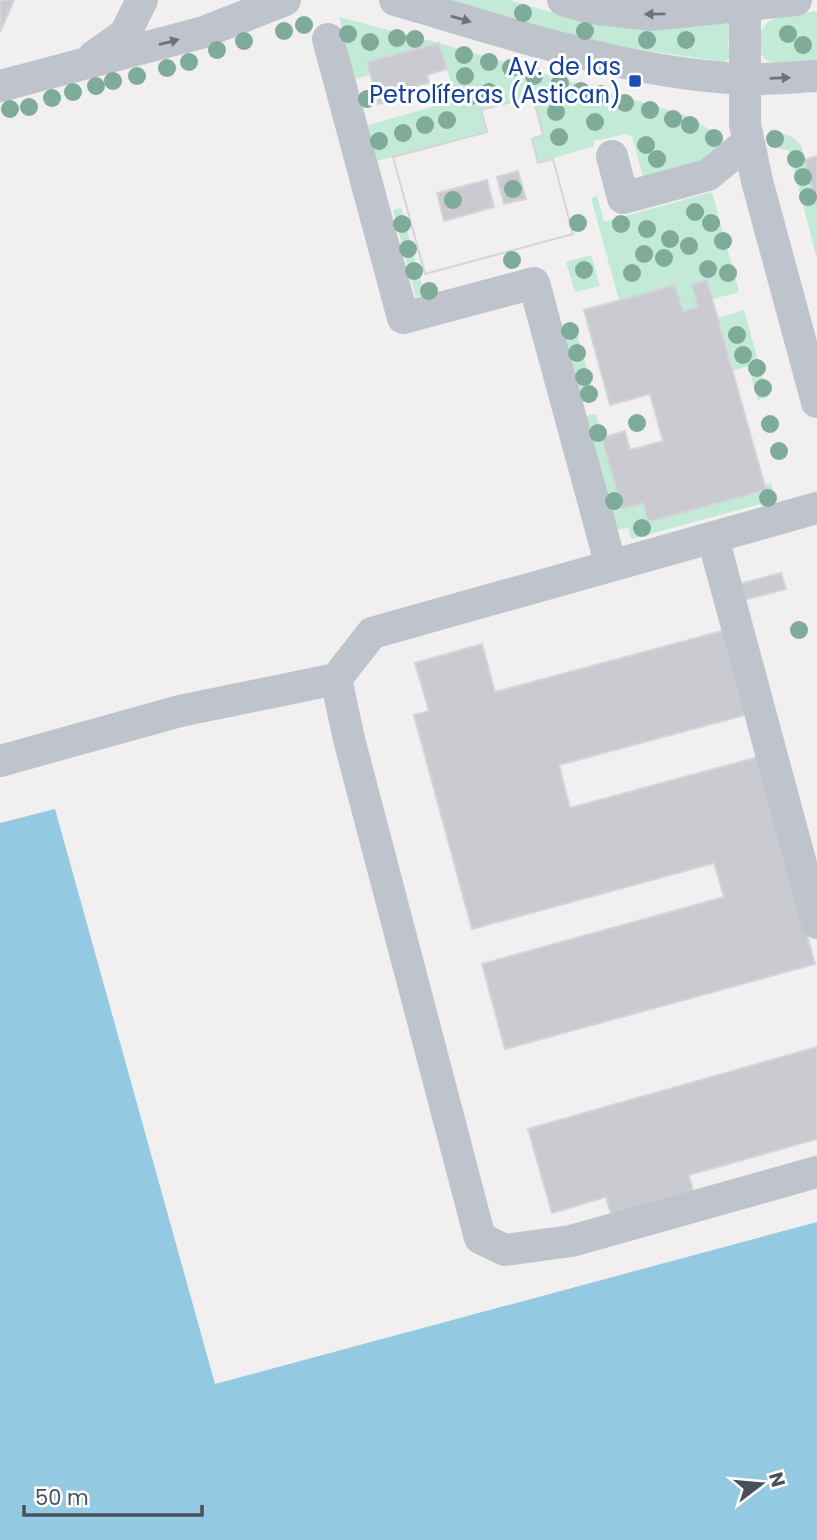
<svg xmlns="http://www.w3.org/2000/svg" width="817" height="1540" font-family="Poppins,sans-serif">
  <rect width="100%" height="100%" fill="#f1efef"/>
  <path fill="#c2ead6" d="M449,0H509L589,23H727L730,27L728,45L731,57L724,62L609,45Z
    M817,11V64C797,65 757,72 759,41C759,31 765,24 773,19C785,12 804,13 817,11Z
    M339,17L439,43L685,115L722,137L708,162L644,180L632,137L626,134L594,141V146L538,163L532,139L543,135L532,96L482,109L487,132L377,161L368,125L456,100L439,43L367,63L370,75L355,79Z
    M770,129L792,137L801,145L817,207V259L789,151L769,145Z
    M712,192L739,292L713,299L707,280L692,284L698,307L683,311L675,285L619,300L591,198L597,196L604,222Z
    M401,208L422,285L435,282L438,291L416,297L393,210Z
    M591,255L600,286L575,292L566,262Z
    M744,310L768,397L758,400L748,366L732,371L718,318Z
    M574,322L595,399L582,402L562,326Z
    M596,414L622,509L643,503L648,522L765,490L764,485L771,483L775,500L631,539L628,527L617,530L586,416Z"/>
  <path fill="#94c9e2" d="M55,809L215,1384L817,1222V1540H0V823Z"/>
  <path fill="#c9cbd1" stroke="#d4d5da" stroke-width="2" fill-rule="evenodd" d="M0,0H14L0,32Z
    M439,43L447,69L427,75L429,83L418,85L420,93L378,104L367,62Z
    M533,96L543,135L532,139L538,163L553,159L573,234L425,274L393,157L487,132L481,110ZM518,171L526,199L504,204L497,177ZM487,180L494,207L444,221L437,193Z
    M533,96L543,135L532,139L538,163L553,159L573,234L425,274L393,157L487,132L481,110Z
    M817,156V207L804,160Z
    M707,280L766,490L648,522L643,503L622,509L602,438L625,431L630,450L663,441L650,394L610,405L584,310L675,285L683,311L698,307L692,284Z
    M781,573L786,589L744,600L739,584Z
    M722,631L745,715L559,765L570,808L758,757L815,964L505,1049L482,964L724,897L714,863L472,929L414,715L429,711L415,663L482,644L495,692Z
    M817,1047V1139L689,1175L693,1191L611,1214L606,1197L552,1213L528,1129Z"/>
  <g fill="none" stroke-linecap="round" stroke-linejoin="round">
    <path stroke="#bfc4cc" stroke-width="32" d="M395,0C509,33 624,73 743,79C767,80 792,77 817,76
      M563,0L591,8L651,15L796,0
      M745,6V124L757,181L817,402
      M328,39L403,318L534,283L611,566
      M94,56L125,34L142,0
      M0,86L204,32L285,0
      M612,156L623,198L708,175L748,142
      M713,538L817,923
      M336,679L349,739L480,1238L505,1250L571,1241L817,1172
      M0,761L180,711L336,679L372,633L817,508"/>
  </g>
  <g fill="#7fab9a">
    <circle cx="523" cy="13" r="9"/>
    <circle cx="304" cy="25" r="9"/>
    <circle cx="284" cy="31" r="9"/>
    <circle cx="585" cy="31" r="9"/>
    <circle cx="348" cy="34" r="9"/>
    <circle cx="788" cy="34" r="9"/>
    <circle cx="397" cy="38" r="9"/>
    <circle cx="415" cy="39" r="9"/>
    <circle cx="647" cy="40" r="9"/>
    <circle cx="686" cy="40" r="9"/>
    <circle cx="244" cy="41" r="9"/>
    <circle cx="370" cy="42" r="9"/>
    <circle cx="803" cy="45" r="9"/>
    <circle cx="217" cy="50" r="9"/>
    <circle cx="464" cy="55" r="9"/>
    <circle cx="189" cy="62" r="9"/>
    <circle cx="489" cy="62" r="9"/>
    <circle cx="167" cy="68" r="9"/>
    <circle cx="511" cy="68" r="9"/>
    <circle cx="137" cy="76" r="9"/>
    <circle cx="465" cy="76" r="9"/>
    <circle cx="534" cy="76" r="9"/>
    <circle cx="113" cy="81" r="9"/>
    <circle cx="560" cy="83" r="9"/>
    <circle cx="96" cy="86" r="9"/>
    <circle cx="581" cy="91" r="9"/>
    <circle cx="73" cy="92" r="9"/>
    <circle cx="489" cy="92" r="9"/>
    <circle cx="601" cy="94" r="9"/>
    <circle cx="471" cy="96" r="9"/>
    <circle cx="52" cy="98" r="9"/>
    <circle cx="367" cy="99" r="9"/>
    <circle cx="625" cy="103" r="9"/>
    <circle cx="29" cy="107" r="9"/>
    <circle cx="10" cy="109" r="9"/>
    <circle cx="650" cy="110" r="9"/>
    <circle cx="556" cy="112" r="9"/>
    <circle cx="673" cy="119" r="9"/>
    <circle cx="447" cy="120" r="9"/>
    <circle cx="595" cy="122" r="9"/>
    <circle cx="425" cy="125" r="9"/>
    <circle cx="690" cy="125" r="9"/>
    <circle cx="403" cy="133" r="9"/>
    <circle cx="559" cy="137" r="9"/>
    <circle cx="714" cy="138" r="9"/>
    <circle cx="775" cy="139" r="9"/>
    <circle cx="379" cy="141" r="9"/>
    <circle cx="646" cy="145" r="9"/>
    <circle cx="657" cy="159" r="9"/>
    <circle cx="796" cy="159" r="9"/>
    <circle cx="803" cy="177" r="9"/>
    <circle cx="513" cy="189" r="9"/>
    <circle cx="808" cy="197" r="9"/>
    <circle cx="453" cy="200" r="9"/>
    <circle cx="695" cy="212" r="9"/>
    <circle cx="578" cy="223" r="9"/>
    <circle cx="711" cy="223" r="9"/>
    <circle cx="402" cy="224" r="9"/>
    <circle cx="621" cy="224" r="9"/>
    <circle cx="647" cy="229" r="9"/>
    <circle cx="670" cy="239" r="9"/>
    <circle cx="723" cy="241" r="9"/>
    <circle cx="689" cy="246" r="9"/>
    <circle cx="408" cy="249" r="9"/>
    <circle cx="644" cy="254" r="9"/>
    <circle cx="664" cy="258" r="9"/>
    <circle cx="512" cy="260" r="9"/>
    <circle cx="708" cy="269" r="9"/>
    <circle cx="584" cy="270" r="9"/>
    <circle cx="414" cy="271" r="9"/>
    <circle cx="632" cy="273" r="9"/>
    <circle cx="728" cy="273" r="9"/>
    <circle cx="429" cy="291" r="9"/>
    <circle cx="570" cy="331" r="9"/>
    <circle cx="737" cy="335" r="9"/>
    <circle cx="577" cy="353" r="9"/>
    <circle cx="743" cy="355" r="9"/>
    <circle cx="757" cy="368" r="9"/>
    <circle cx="584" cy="377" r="9"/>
    <circle cx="763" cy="388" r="9"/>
    <circle cx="589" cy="394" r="9"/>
    <circle cx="637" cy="423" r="9"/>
    <circle cx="770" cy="424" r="9"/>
    <circle cx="598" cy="433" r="9"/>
    <circle cx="779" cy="451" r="9"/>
    <circle cx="768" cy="498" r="9"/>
    <circle cx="614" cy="501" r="9"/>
    <circle cx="642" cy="528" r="9"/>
    <circle cx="799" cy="630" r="9"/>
  </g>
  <defs><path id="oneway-solid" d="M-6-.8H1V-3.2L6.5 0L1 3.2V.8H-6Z" transform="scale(1.75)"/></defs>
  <g fill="#6c737c">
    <use href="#oneway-solid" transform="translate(655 14) rotate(179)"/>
    <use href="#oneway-solid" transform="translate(461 19) rotate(16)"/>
    <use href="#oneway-solid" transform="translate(169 42) rotate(-15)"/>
    <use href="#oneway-solid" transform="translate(780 78) rotate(-2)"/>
  </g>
  <rect fill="#1a4fb4" stroke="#fff" stroke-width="2.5" x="628" y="74" width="14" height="14" rx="3.5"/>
  <g text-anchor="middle" stroke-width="6" stroke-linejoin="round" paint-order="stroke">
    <g font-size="24" fill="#164399" stroke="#fff" text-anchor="end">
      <text x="621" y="75">Av. de las<tspan x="621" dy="28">Petrolíferas (Astican)</tspan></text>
    </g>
  </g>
  <g transform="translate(761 1484) rotate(74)" stroke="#ffffff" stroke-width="5" paint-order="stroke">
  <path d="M0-5L12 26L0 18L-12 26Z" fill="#49505a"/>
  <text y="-10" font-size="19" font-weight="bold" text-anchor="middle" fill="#49505a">N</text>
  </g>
  <path d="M24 1505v10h178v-10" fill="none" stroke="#49505a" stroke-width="3.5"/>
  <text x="35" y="1505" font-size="21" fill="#49505a" stroke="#ffffff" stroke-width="5" paint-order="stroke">50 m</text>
</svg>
